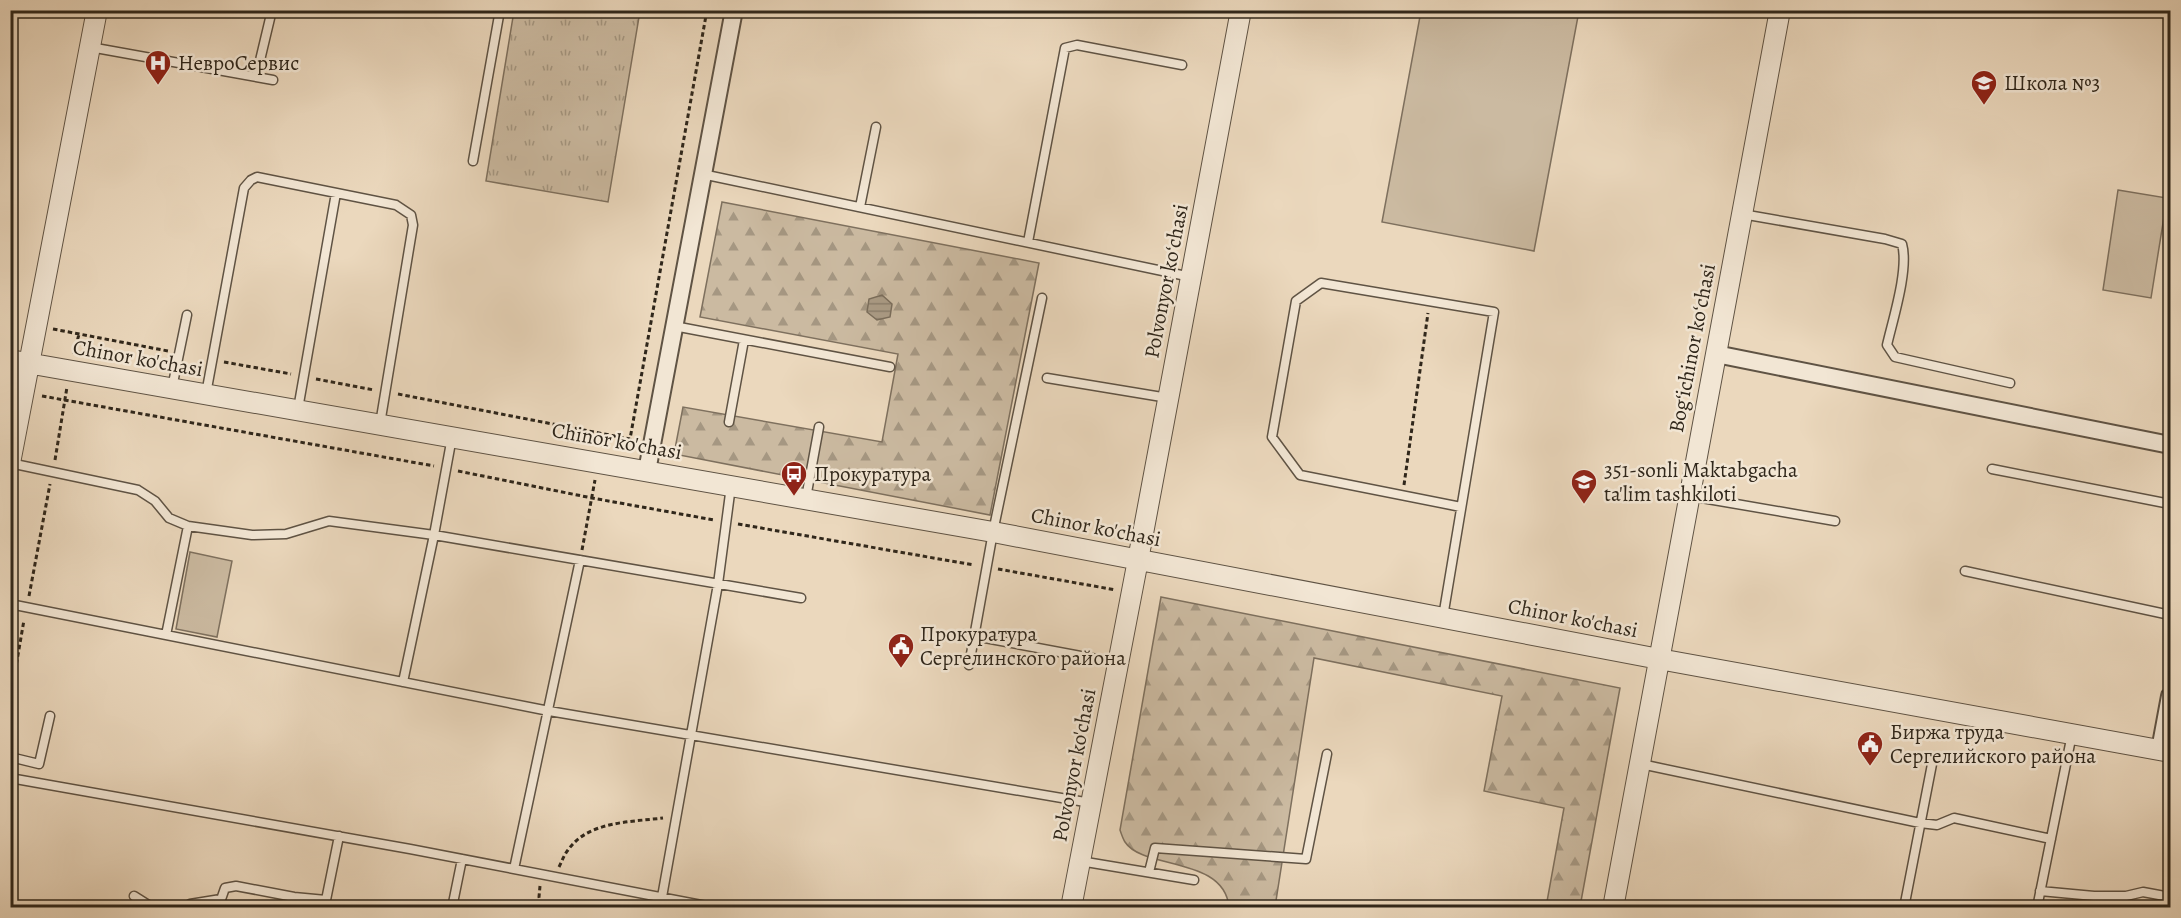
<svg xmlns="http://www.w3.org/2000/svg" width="2181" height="918" font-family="Alegreya,serif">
  <defs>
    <pattern id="grass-tufts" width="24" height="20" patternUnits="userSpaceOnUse" patternTransform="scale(1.5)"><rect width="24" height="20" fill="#cbbaa1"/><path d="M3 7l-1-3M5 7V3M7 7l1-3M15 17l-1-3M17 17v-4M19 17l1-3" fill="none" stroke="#a59782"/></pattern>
    <pattern id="forest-firs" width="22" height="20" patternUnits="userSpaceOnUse" patternTransform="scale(1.5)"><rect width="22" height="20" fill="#cbbaa1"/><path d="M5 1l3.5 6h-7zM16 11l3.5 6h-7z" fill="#a59782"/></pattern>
    <pattern id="water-rules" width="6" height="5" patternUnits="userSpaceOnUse" patternTransform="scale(1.5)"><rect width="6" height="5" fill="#ab9c86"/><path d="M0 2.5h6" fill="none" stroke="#8c7f6d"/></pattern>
  </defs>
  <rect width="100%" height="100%" fill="#ebd8bd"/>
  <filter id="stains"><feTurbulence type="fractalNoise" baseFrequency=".00333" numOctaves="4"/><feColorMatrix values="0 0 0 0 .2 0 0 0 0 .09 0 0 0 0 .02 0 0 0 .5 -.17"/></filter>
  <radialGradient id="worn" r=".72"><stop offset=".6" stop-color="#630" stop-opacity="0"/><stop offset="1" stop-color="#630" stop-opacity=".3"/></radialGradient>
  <path fill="url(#grass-tufts)" stroke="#7e705e" stroke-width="1.5" d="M514,11H640L608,202L486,181Z"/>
  <path fill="url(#forest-firs)" stroke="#7e705e" stroke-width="1.5" d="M722,202L1039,263L990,515L674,454L683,407L882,442L898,354L700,317Z
    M1161,597L1620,688L1580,907H1546L1564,808L1484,791L1502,696L1314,658L1275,907H1229C1224,856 1143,870 1125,842C1123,839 1121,833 1120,830Z"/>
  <path fill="#cbbaa1" stroke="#7e705e" stroke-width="1.5" d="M1421,11H1579L1534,251L1382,222Z
    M2118,190L2167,198L2151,298L2103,290Z
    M190,552L232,561L217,637L176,629Z"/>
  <path fill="url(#water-rules)" stroke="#7a6d5b" stroke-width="1.5" d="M882,295L892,304L890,317L877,320L867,312L869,299Z"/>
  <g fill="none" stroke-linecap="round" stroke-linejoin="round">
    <g stroke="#5f5344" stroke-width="11">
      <path id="service" d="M90,47L273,80
        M256,77L272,10
        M473,161L500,10
        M702,174L1191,277
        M860,207L876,127
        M1742,214L1885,239L1902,244C1909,269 1893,319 1887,345L1895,357L2010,383
        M1028,242L1065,48L1077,45L1182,65
        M674,326L890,367
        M1047,378L1168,398
        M172,388L187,315
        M206,394L244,188L251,180L257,177L396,205L411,215L413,225L380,424
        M298,409L336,193
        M729,422L744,340
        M10,463L138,490L155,501L169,518L188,526L252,535L286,534L329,521L434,535L801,598
        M1992,469L2170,504
        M1690,496L1835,521
        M806,498L819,427
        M1965,571L2170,615
        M10,604L549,711L1091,803
        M1443,617L1494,312L1321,283L1296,301L1272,437L1300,475L1461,507
        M166,635L188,526
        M974,636L1118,663
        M969,665L993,532L1042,298
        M403,682L434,535L452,437
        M10,757L39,764L50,716
        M1641,764L1920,823L1937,825L1954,818L2051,839
        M10,778L410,849L717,908
        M1080,861L1194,880
        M514,869L580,560
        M1149,872L1155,848L1306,859L1327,754
        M2040,891L2094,896H2126L2143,892L2170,897
        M134,896L153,908
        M662,897L718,584L731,486
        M185,908L190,904L221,899
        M218,908L225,888L236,886L294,897L326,900L339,836
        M452,908L462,859
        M1904,908L1933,759
        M2037,908L2072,734"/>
    </g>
    <g stroke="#5f5344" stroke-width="20">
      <path id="minor" d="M1716,354L2170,445
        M647,471L734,10
        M2160,750L2170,696"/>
    </g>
    <g stroke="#5f5344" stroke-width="22">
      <path id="tertiary" d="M10,360L993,532L1659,659L2170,752
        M10,463L97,10
        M1071,908L1138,560L1241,10
        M1613,908L1780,10"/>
    </g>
    <path stroke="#30271b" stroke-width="3" stroke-dasharray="4.5 3" stroke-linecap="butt" d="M53,329L168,351
      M74,354L79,334
      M224,362L291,374
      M316,379L374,390
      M398,394L630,439L707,10
      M42,396L434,466
      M602,447L605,434
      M55,460L67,387
      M458,471L592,498L714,520
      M1404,485L1428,313
      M738,524L974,565
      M582,550L595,480
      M998,569L1116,590
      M29,596L50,484
      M10,701L24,620
      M559,867C562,861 564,855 568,850C588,821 631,822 663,818
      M540,886L539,897L542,908"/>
    <use href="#service" stroke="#f2e6d4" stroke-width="8"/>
    <use href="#minor" stroke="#f2e6d4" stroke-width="16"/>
    <use href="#tertiary" stroke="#f2e6d4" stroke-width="20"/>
  </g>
  <defs>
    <g id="hospital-pin" transform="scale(1.35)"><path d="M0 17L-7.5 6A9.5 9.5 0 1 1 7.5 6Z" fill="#8f2418" stroke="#f2e6d4"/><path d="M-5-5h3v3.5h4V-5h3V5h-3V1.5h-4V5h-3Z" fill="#fff"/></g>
    <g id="school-pin" transform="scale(1.35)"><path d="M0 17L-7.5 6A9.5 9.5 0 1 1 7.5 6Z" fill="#8f2418" stroke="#f2e6d4"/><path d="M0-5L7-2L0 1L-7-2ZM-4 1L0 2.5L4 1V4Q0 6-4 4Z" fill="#fff"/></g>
    <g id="bus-pin" transform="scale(1.35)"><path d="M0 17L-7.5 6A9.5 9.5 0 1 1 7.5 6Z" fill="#8f2418" stroke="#f2e6d4"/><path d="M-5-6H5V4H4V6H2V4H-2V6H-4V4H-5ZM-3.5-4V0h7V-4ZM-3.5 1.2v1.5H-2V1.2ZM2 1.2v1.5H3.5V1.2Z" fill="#fff"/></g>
    <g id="civic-pin" transform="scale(1.35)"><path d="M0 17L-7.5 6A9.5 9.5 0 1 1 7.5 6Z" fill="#8f2418" stroke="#f2e6d4"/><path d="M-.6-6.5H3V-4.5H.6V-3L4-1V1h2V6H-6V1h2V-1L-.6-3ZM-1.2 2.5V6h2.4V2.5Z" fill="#fff"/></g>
  </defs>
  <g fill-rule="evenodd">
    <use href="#hospital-pin" x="158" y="63"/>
    <use href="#school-pin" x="1984" y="83"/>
    <use href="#bus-pin" x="794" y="474"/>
    <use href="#school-pin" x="1584" y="482"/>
    <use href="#civic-pin" x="901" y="646"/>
    <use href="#civic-pin" x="1870" y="744"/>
  </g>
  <g text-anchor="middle" stroke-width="5" stroke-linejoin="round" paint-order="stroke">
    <g font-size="21" fill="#30271b" stroke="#f2e6d4" text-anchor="start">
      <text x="178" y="70">НевроСервис</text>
      <text x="2004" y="90">Школа №3</text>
      <text x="1604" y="477">351-sonli Maktabgacha<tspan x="1604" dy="24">ta'lim tashkiloti</tspan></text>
      <text x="814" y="481">Прокуратура</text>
      <text x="920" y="641">Прокуратура<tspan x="920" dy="24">Сергелинского района</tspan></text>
      <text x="1890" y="739">Биржа труда<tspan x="1890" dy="24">Сергелийского района</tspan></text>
    </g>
    <g font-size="21" fill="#30271b" stroke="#f2e6d4">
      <text transform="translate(1166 281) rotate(-79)" y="7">Polvonyor koʻchasi</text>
      <text transform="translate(1692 348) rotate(-79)" y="7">Bogʻichinor koʻchasi</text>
      <text transform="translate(138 358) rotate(10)" y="7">Chinor ko'chasi</text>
      <text transform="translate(617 441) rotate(10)" y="7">Chinor ko'chasi</text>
      <text transform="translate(1096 527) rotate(11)" y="7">Chinor ko'chasi</text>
      <text transform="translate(1573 618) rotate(11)" y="7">Chinor ko'chasi</text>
      <text transform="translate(1074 765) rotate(-79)" y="7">Polvonyor ko'chasi</text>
    </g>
  </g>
  <rect width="2181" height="918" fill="none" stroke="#ebd8bd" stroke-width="36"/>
  <rect x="12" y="12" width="2157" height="894" fill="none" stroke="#30271b" stroke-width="3"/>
  <rect x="18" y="18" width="2145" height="882" fill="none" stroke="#30271b" stroke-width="1.5"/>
  <rect width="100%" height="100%" filter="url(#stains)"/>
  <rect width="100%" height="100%" fill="url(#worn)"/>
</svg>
